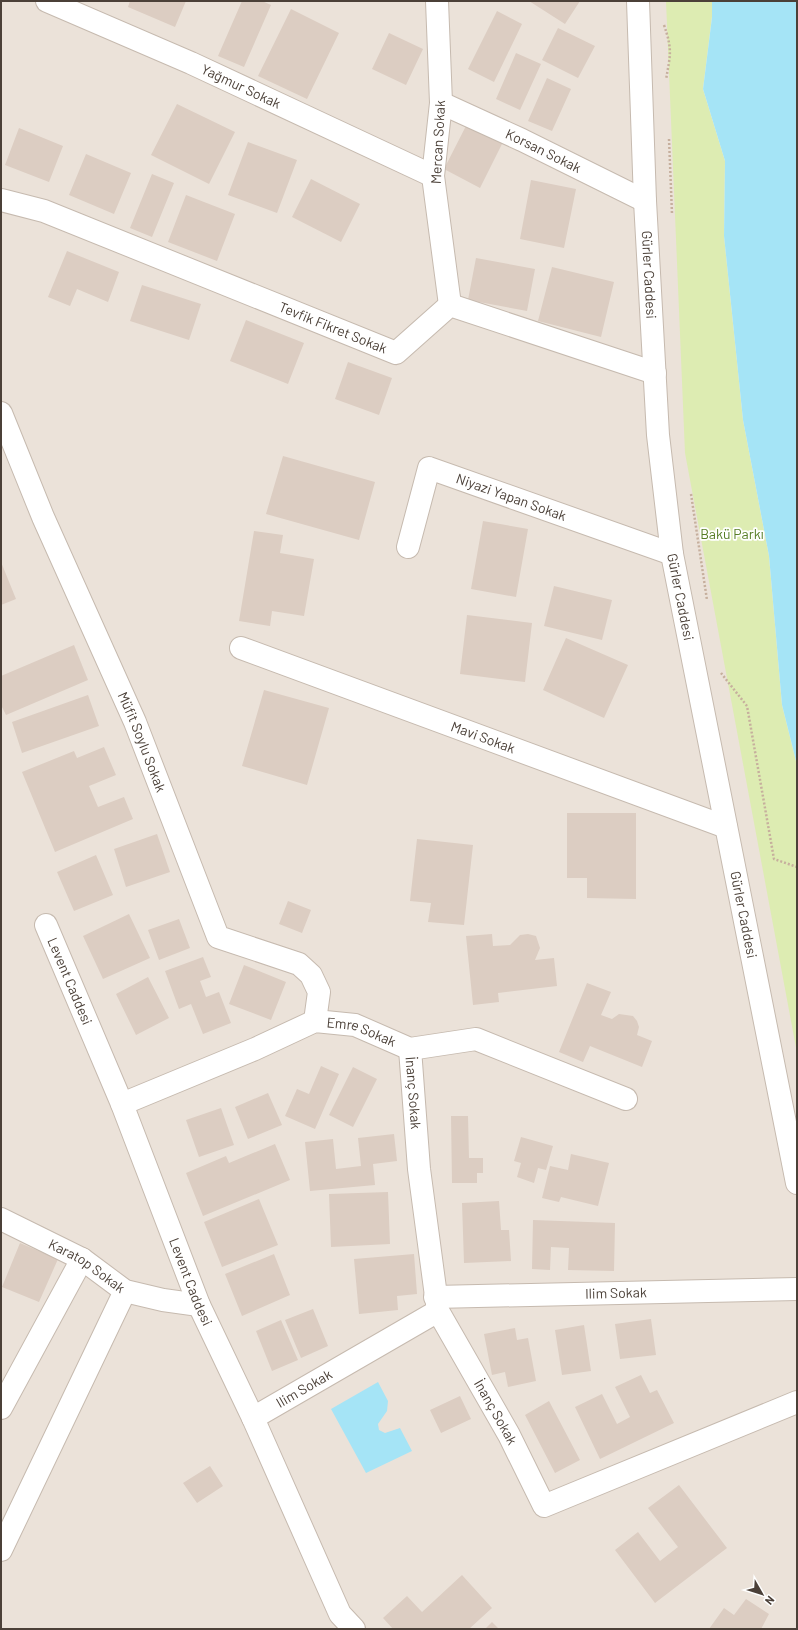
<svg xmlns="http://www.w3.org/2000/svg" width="798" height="1630" font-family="Barlow,sans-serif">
  <rect width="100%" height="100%" fill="#f6f1eb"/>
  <path fill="#ebe2d9" d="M1,1H689L797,857V1629H1Z"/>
  <path fill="#ddecb2" d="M666,1H712V17L703,89L725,161L724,236L743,420L769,556L782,705L797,765V1053L685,453Z"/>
  <path fill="#a5e4f6" d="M712,1H797V765L782,705L769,556L743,420L724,236L725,161L703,89L712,17Z
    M378,1382L388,1401L387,1411L378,1424L379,1430L385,1433L400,1428L412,1451L366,1473L331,1409Z"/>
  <path fill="#dccdc2" d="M130,1H186L175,27L128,7Z
    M242,1H262L271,5L244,67L218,56Z
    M529,1H580L565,24Z
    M291,9L339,33L307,99L258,76Z
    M497,11L522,24L494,82L468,69Z
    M558,28L595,46L578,78L542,60Z
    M389,33L423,49L406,85L372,69Z
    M516,53L541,64L520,110L496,99Z
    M547,78L571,89L552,131L528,121Z
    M177,104L235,132L209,184L151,155Z
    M468,122L504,140L480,188L444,169Z
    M19,128L63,146L49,182L5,165Z
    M248,142L297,160L277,213L228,195Z
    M86,154L131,173L114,214L69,195Z
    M152,174L174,183L152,237L130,228Z
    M311,179L360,204L341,242L292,217Z
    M531,180L576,189L564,248L520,239Z
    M186,195L235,214L217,261L168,242Z
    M67,251L119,272L108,302L77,289L70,306L48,297Z
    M476,258L535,269L527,311L468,300Z
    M552,267L614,282L601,337L538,321Z
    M142,285L201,304L189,340L130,321Z
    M246,320L304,343L288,384L230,361Z
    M348,362L392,378L379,415L335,399Z
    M283,456L375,482L359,540L266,514Z
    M483,521L528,529L516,597L471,589Z
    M254,531L283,535L280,553L314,559L304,616L272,611L270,626L239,621Z
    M1,562L16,599L1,605Z
    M554,586L612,600L602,640L544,626Z
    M467,615L532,623L525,682L460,674Z
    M566,638L628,665L604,718L543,690Z
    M74,645L88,680L6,715L1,705V676Z
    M264,690L329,708L307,785L242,766Z
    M88,695L99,726L22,753L12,722Z
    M104,747L116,775L89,786L98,807L124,797L133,819L55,852L22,772L74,751L77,758Z
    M567,813H636V899L587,898V878H567Z
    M157,834L170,872L126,887L114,849Z
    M417,839L473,845L464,925L428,922L431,903L410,901Z
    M96,855L113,895L74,911L57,872Z
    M288,901L311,910L302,933L279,924Z
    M129,914L150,958L103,979L83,936Z
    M179,919L190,948L159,960L148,930Z
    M492,934L493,946L510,945L520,935L528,934L536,936L540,948L535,960L554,958L557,986L498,993L499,1002L473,1005L466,936Z
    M203,957L211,977L200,981L206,997L219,992L231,1023L203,1034L191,1004L179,1009L165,971Z
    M244,965L286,982L271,1020L229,1004Z
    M148,977L169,1018L136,1035L116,994Z
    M587,983L611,992L601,1015L612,1019L619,1014L633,1016L637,1021L639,1027L637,1035L652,1041L642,1067L590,1046L583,1062L559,1052Z
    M321,1066L339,1074L315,1129L285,1116L297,1089L309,1094Z
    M353,1067L377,1079L353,1127L329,1115Z
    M268,1093L282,1125L248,1139L235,1107Z
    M221,1108L234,1145L199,1157L186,1120Z
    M451,1116H468L469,1158H483V1173H477V1183H452Z
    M394,1134L397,1161L373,1164L375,1185L310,1191L305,1142L333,1139L336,1169L361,1166L358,1138Z
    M521,1137L553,1146L546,1170L538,1168L534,1183L517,1177L521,1163L514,1161Z
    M275,1144L290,1180L203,1216L186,1173L226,1156L229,1163Z
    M571,1154L609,1163L598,1206L561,1197L559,1202L542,1198L550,1166L568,1170Z
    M388,1192L390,1244L331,1247L329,1194Z
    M259,1199L278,1245L222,1267L204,1222Z
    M499,1201L501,1230H509L511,1261L464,1263L462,1203Z
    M533,1220L615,1223L614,1271L568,1270L569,1248L551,1247L550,1270L532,1269Z
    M20,1243L58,1259L39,1302L2,1287Z
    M274,1254L290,1295L242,1316L225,1274Z
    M414,1254L417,1294L397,1296L398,1310L359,1314L354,1259Z
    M313,1309L328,1346L301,1358L285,1320Z
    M651,1319L656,1355L620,1359L615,1324Z
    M281,1320L298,1360L272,1371L256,1331Z
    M584,1325L591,1371L562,1375L555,1330Z
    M515,1328L517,1340L528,1338L536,1381L508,1387L505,1372L492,1375L484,1334Z
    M641,1375L650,1393L657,1390L674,1423L600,1459L575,1407L602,1394L617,1424L630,1417L615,1387Z
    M460,1396L471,1419L441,1433L430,1410Z
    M549,1401L580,1460L555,1473L525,1415Z
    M210,1466L223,1486L197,1503L183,1483Z
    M679,1485L727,1548L655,1603L615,1550L638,1532L660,1561L678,1547L648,1508Z
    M462,1575L492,1608L469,1629H393L383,1618L407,1596L422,1612Z
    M746,1599L769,1614L761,1629H709L724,1608L734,1615Z
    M492,1622L499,1629H485Z"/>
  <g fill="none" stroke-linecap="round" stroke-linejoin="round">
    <g stroke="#c6baaf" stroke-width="24">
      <g id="minor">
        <path id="s1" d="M47,1L191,63L433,176"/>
        <path d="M437,1L441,103L433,176L450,305"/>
        <path id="s2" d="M638,1L645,201L658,435L672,554L797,1183"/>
        <path id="s3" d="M441,103L522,140L645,201"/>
        <path id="s4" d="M1,200L44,211L396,353L450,305L655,373"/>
        <path id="s5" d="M1,413L43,517L135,722L218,937L299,964L311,975L319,992L315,1021"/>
        <path id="s6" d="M408,547L429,468L672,554"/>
        <path id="s7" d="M241,648L726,827"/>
        <path id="s8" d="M46,925L122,1104L199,1305L253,1418L340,1614L354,1629"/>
        <path id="s9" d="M410,1049L419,1169L438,1311L509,1435L544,1506L797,1402"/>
        <path id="s10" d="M122,1104L255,1049L315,1021L355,1025L410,1049L476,1039L626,1099"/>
        <path id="s11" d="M1,1219L82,1259L125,1291L163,1300L199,1305"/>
        <path id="s12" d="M435,1297L797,1289"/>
        <path d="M1,1408L82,1259"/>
        <path id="s13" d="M253,1418L438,1311"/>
        <path d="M1,1550L125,1291"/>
      </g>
    </g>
    <path stroke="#c6af9d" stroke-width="2.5" stroke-dasharray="2 2" stroke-linecap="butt" d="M664,25C673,51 670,55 666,80
      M669,139L672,214
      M691,494L707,600
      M721,673L747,706L774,859L797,867"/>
    <use href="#minor" stroke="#fff" stroke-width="22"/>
  </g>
  <g text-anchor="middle" stroke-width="3.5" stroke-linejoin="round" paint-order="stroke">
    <g font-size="14" fill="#4b4038" stroke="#fff">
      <text dy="5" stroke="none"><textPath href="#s1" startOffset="212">Yağmur Sokak</textPath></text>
      <text transform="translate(438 142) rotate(-87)" y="5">Mercan Sokak</text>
      <text dy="5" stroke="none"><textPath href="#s3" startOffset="113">Korsan Sokak</textPath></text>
      <text dy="5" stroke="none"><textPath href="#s2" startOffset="274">Gürler Caddesi</textPath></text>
      <text dy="5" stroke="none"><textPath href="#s4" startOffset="356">Tevfik Fikret Sokak</textPath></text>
      <text dy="5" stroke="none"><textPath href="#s6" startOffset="169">Niyazi Yapan Sokak</textPath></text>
      <text dy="5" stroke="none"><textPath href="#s2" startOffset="598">Gürler Caddesi</textPath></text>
      <text dy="5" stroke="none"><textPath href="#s7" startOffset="258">Mavi Sokak</textPath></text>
      <text dy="5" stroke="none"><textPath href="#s5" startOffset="358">Müfit Soylu Sokak</textPath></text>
      <text dy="5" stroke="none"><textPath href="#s2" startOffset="922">Gürler Caddesi</textPath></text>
      <text dy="5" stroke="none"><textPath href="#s8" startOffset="61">Levent Caddesi</textPath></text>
      <text dy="5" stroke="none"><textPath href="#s10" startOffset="258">Emre Sokak</textPath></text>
      <text dy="5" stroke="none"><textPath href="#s9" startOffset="44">İnanç Sokak</textPath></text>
      <text dy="5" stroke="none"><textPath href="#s11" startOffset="98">Karatop Sokak</textPath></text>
      <text dy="5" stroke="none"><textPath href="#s8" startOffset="385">Levent Caddesi</textPath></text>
      <text dy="5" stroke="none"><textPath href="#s12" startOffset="181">Ilim Sokak</textPath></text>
      <text dy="5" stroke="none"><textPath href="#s13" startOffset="59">Ilim Sokak</textPath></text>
      <text dy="5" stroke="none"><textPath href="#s9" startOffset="380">İnanç Sokak</textPath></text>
    </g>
    <g font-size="14" fill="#567d25" stroke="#fff">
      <text x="732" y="539">Bakü Parkı</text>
    </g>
  </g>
  <rect width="798" height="1630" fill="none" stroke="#4b4038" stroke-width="4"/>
  <g transform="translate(762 1594) rotate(129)" stroke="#ffffff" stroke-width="3" paint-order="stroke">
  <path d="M0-3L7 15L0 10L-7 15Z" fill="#4b4038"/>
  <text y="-6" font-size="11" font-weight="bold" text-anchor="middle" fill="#4b4038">N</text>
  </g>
</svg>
